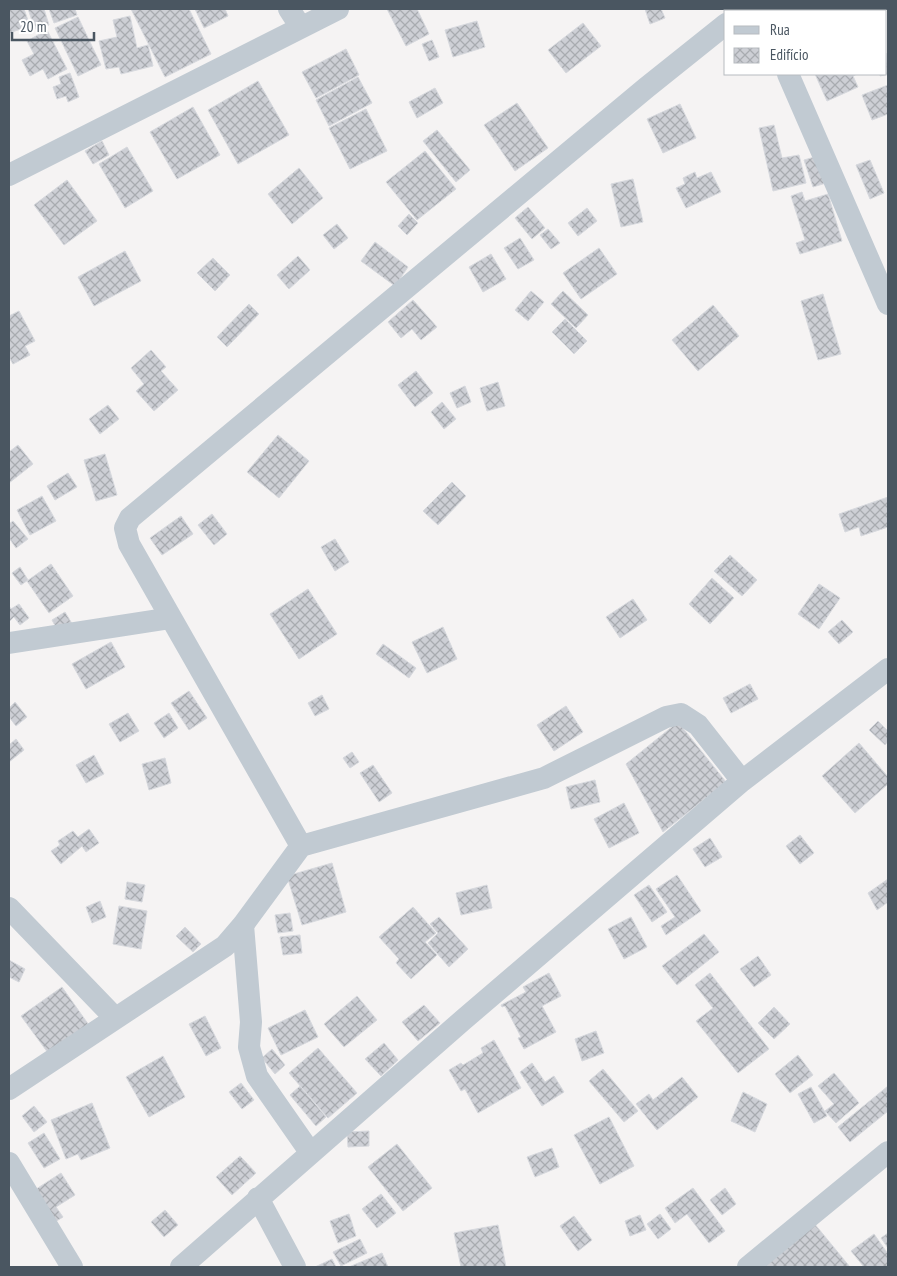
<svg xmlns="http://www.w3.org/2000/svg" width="897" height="1276" font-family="'PT Sans Narrow',sans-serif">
  <defs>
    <pattern id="building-cross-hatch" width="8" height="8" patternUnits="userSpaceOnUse" patternTransform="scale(1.25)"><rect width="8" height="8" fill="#cdcfd5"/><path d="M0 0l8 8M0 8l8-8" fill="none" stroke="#a8abb0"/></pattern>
  </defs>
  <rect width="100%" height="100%" fill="#f5f3f3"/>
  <path fill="url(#building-cross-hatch)" stroke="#d7d9de" d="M9,9H24L30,26L9,33Z
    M28,9H44L49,25L35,29Z
    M49,9H75L77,15L54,23Z
    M131,9H189L211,54L165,77Z
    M195,9H225L228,16L204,28Z
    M387,9H417L429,34L406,46Z
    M645,9H661L665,18L650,24Z
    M130,16L137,48L148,45L153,66L121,74L119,67L106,69L99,41L117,37L113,20Z
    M78,17L101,65L78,76L55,28Z
    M477,21L485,47L453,57L445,30Z
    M583,23L601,46L566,73L548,50Z
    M47,30L67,69L48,79L43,69L30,76L22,60L34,54L27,41Z
    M432,40L439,57L429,61L422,44Z
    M346,49L359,75L316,98L302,72Z
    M886,53L888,74L880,76V74H886Z
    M70,73L79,97L68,102L66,96L57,99L53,87L61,84L59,77Z
    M815,74H857L853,76L858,87L827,101Z
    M358,77L372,103L329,126L316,100Z
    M258,81L289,135L238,164L208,110Z
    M888,85V114L872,120L862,95Z
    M435,88L443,103L417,118L409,102Z
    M517,103L548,148L515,171L484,125Z
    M680,104L696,138L663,153L647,119Z
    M193,107L220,155L177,179L150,132Z
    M366,109L387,151L350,169L329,128Z
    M774,125L782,158L799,155L806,183L773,191L759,128Z
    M437,130L470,170L456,182L423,141Z
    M102,141L109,155L93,164L85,151Z
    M127,147L153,191L125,208L99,164Z
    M425,151L456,189L417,220L386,182Z
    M818,156L826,183L813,187L804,160Z
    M870,160L884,193L870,199L856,165Z
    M299,168L323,198L292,224L268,194Z
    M695,172L697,178L711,172L721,192L686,208L676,188L685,184L683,178Z
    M633,179L643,222L621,227L611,184Z
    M67,180L97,221L64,245L34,205Z
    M802,192L805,201L828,194L842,241L800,254L796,243L805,240L791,196Z
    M528,207L545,228L532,239L515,218Z
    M587,208L597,221L578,236L568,223Z
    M409,214L418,223L407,235L398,226Z
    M337,224L348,238L334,249L323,235Z
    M548,229L560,243L551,249L540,235Z
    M520,238L534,260L518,269L504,248Z
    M375,242L408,267L395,286L361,261Z
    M599,248L617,274L581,299L563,273Z
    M125,251L141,281L94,306L78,277Z
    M491,254L506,279L483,292L469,267Z
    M298,256L310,270L289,289L277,275Z
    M213,258L230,275L215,291L197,273Z
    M531,291L544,302L528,321L515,310Z
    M563,291L588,315L576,328L551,304Z
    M823,294L841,354L818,360L801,301Z
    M413,300L437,327L421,340L412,329L401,338L388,322Z
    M249,304L259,314L227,347L217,337Z
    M713,305L739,336L698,371L672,340Z
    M19,311L35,341L25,346L30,355L13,364L9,357V316Z
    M565,319L587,341L574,354L552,332Z
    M151,350L166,367L161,371L178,390L154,411L136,391L144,384L131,368Z
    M416,371L433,393L415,407L398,385Z
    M498,382L505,406L487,411L480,388Z
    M465,386L471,402L457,408L450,393Z
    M442,402L456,419L444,429L431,412Z
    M108,405L119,419L100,434L89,419Z
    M278,435L309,461L279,498L247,472Z
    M18,445L33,464L9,483V452Z
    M105,454L117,495L96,501L84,460Z
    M68,473L77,487L55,500L47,486Z
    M452,482L466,496L438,525L423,511Z
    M42,496L56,521L30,535L17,510Z
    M888,497V527L861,536L859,527L845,532L839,514Z
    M212,514L227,534L214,545L198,525Z
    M181,516L193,534L162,555L150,538Z
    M13,521L28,539L16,548L9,538V524Z
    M335,539L349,562L335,571L321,547Z
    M730,555L757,580L742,596L714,571Z
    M51,564L73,596L49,613L27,581Z
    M20,567L28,580L21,585L12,573Z
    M712,578L734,598L710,624L689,604Z
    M819,584L840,598L819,629L798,614Z
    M308,589L337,634L299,659L270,614Z
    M633,599L647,620L620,638L606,617Z
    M19,604L29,618L20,625L14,617L9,622V606L11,609Z
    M65,612L77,632L63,640L52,620Z
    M842,620L853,632L839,644L828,632Z
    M443,627L457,659L427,673L412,642Z
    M111,642L125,667L86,689L72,664Z
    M383,644L416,668L409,678L376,654Z
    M750,684L758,699L731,713L723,698Z
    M189,691L207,718L189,730L171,703Z
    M322,695L329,709L315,716L308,703Z
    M15,702L27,717L16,726L9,717V708Z
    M566,706L583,732L554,751L537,725Z
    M128,713L139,731L120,742L109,724Z
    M169,713L178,728L164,738L154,723Z
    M878,721L888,731V741L885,745L869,730Z
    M678,722L726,782L663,832L626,764Z
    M16,739L24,750L9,762V745Z
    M859,743L888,777V784L855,813L822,776Z
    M352,752L359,762L350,768L343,758Z
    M94,755L104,774L86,783L76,765Z
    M165,758L171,783L149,790L142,764Z
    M373,765L392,793L379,802L360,773Z
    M595,780L600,802L571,809L566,787Z
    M624,803L639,833L609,848L594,819Z
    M89,829L99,843L86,852L82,846L61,864L51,851L60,845L58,841L73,831L78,837Z
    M800,835L814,853L800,864L786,846Z
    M710,838L722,857L705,867L693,849Z
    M332,863L346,912L302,925L287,876Z
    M677,875L701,911L666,935L661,926L675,917L656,889Z
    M888,879V902L877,910L868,893Z
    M127,882L145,885L142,902L125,899Z
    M487,885L492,908L461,915L456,893Z
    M649,885L667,912L652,922L634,895Z
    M100,901L106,917L92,923L86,907Z
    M119,906L147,911L141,949L113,944Z
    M413,907L436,933L425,942L437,955L411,979L396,963L399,959L379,937Z
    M290,913L293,931L278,933L275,915Z
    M439,917L468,949L449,967L428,943L438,933L430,924Z
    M631,917L647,947L624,959L608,929Z
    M185,927L201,944L193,952L176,936Z
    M704,934L719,952L677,985L662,966Z
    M300,935L302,953L283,955L280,937Z
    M758,956L771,975L754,987L740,969Z
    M9,960L25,969L19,982L9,977Z
    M549,973L561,996L542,1006L556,1032L524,1049L518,1038L521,1037L505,1006L502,1007L501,1005L526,992L523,987Z
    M710,973L769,1049L738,1073L696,1021L713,1008L695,985Z
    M62,987L91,1028L51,1057L21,1016Z
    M357,996L377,1020L344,1047L324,1024Z
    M424,1005L440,1023L418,1041L402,1022Z
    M774,1007L790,1024L774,1039L758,1023Z
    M305,1010L318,1037L281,1055L268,1028Z
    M205,1016L221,1048L206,1056L189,1024Z
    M596,1031L604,1053L582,1061L575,1039Z
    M494,1040L521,1088L478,1113L465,1089L461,1091L449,1070L461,1063L463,1065L483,1053L481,1048Z
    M384,1043L398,1060L381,1076L365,1059Z
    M318,1048L357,1093L328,1118L289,1073Z
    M272,1049L285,1065L275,1074L262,1058Z
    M798,1055L813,1075L790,1093L775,1074Z
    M163,1056L185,1097L149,1117L126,1077Z
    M532,1063L545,1082L554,1076L564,1092L542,1106L520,1072Z
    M603,1069L638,1111L624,1122L589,1081Z
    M834,1073L859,1103L836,1123L825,1111L834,1104L818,1086Z
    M682,1077L698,1097L657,1130L636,1104L649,1094L653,1100Z
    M241,1083L254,1100L242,1109L229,1092Z
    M300,1086L326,1117L316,1126L290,1095Z
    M888,1086V1111L850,1142L838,1127Z
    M811,1087L827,1116L814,1123L798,1094Z
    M743,1092L767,1104L755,1132L731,1121Z
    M92,1103L110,1148L81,1160L78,1154L66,1159L51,1120Z
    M34,1106L47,1122L34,1132L22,1116Z
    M609,1117L634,1166L600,1184L574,1135Z
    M369,1131V1146L348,1147L347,1132Z
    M44,1133L60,1159L44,1168L28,1143Z
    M397,1144L432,1188L403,1211L368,1167Z
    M552,1148L559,1167L535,1177L527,1157Z
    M240,1156L256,1173L232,1195L216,1177Z
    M61,1173L75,1195L56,1207L63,1217L50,1225L30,1193Z
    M693,1188L725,1231L709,1243L687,1214L675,1223L665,1208Z
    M725,1188L736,1204L722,1215L710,1200Z
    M381,1194L396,1213L377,1228L362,1209Z
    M165,1210L178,1225L164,1237L151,1222Z
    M349,1214L356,1236L338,1243L330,1221Z
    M660,1214L671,1229L658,1239L647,1224Z
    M640,1215L646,1230L630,1236L625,1221Z
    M574,1216L592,1240L578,1251L560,1226Z
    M813,1222L850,1267H759Z
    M498,1225L506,1267H461L454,1233Z
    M888,1233V1248L881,1238Z
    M874,1234L888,1254V1267H864L851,1251Z
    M360,1239L367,1253L341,1266L333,1252Z
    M382,1253L388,1267H349Z
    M332,1259L336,1267H315Z"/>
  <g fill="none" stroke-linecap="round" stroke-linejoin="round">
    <path stroke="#c1cad2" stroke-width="22" d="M289,9L300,26
      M742,11L745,9
      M788,74L888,304
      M9,175L338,9
      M9,643L171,618
      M301,846L129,544L125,528L130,518L646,88L726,24
      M9,908L115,1018
      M243,925L251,1022L249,1047L257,1076L310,1152
      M9,1089L225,946L243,925L301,846L544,778L666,717L681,714L698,725L742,781
      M9,1163L72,1267
      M258,1198L295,1267
      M181,1267L463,1020L742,781L888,669
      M748,1267L888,1152"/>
  </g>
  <rect width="897" height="1276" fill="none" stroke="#4a5661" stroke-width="20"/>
  <rect x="724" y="10" width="162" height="65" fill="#ffffff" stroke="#b7bbc0"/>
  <rect x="734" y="26" width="25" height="8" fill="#c1cad2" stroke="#b7bbc0"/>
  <text x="770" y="35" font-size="15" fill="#4a5661">Rua</text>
  <rect x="734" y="48" width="25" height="15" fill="url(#building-cross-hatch)" stroke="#b7bbc0"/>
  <text x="770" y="60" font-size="15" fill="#4a5661">Edifício</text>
  <path d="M12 32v8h82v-8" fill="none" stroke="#4a5661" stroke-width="2.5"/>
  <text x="20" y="32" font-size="15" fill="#4a5661" stroke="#ffffff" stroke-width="4" paint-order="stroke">20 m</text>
</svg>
